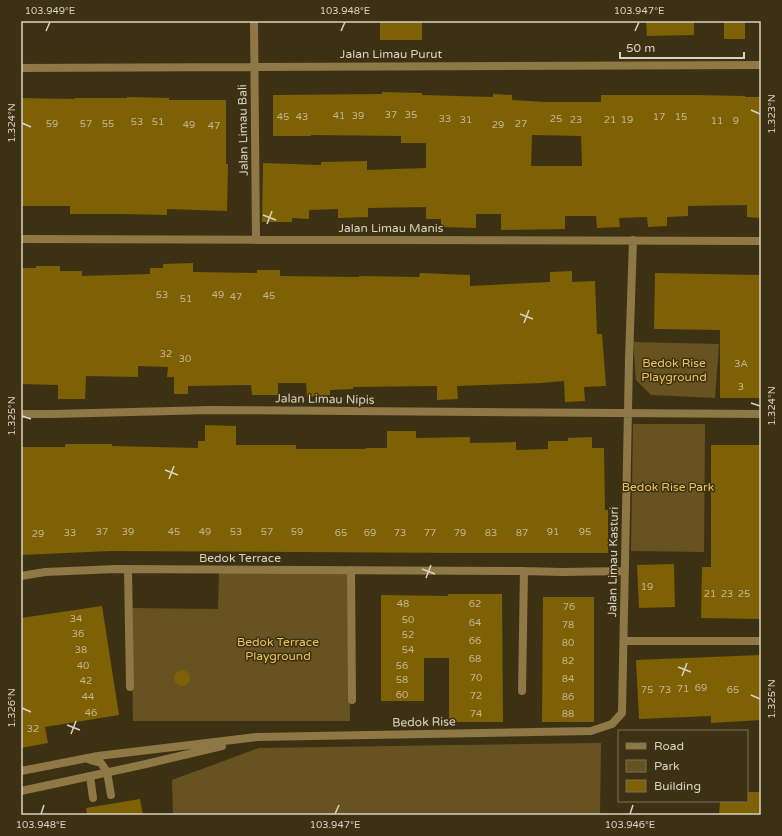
<svg xmlns="http://www.w3.org/2000/svg" width="782" height="836" font-family="'Varela Round',sans-serif">
  <rect width="100%" height="100%" fill="#3d3114"/>
  <path fill="#675321" d="M633,342L719,344L715,398L651,395L636,380Z
    M633,424H705L704,552L631,551Z
    M219,573H348L350,721H133L131,608L218,609Z
    M601,743L600,815H173L172,780L259,748Z"/>
  <path fill="#7e6005" fill-rule="evenodd" d="M380,21H422V40H380Z
    M646,21H694V35L647,36Z
    M724,21H745V39H724Z
    M382,92L422,93V95L456,96L493,97V94L512,95V100L546,102H601V95H692L745,96V97H761V218L747,217V205L688,206V216L667,217V226L648,227L647,217L619,218L620,227L597,228L596,216H565V229L501,230V214H476V228L441,227V219H426V207L368,208V217L338,218V209L309,210V219L292,218V222H262L263,163L321,165V162L367,161V170L426,168V143H401V136L311,135V136H273V95L382,94ZM532,135L581,136L582,166H531Z
    M127,97L169,98V100H226V164H228L227,211L167,209V215L122,214H70V206H21V98L74,99V98H127Z
    M193,263V272L257,273V270H280V276L359,277V276L419,277L420,273L470,275V286L550,282V272L572,271V282L595,281L597,334H602L606,386L584,387L585,401L565,402L564,381L540,383L457,386L458,399L437,400V386L353,387V389L330,390V395L307,397L306,383H278V395H252L251,385L188,386V394H174V377H167L168,367L138,366V377L86,376L85,399H58V385L21,384V268H36V266H60V271H82V276L150,274V268H163V264Z
    M655,273L761,275V398H720V330L654,329Z
    M205,425L236,426V445H296V449H366V448H387V431H416V438L470,437V443L516,442V450L548,449V441H568V438L592,437V448H604L605,510H608V553H468L110,551L21,555V447H65V444H112V446L198,448V441H205Z
    M711,445H761V619L701,618L702,567H711Z
    M674,564L675,607L639,608L637,565Z
    M448,594H502L503,722H449V658H424V701H381V595L448,596Z
    M543,597H594V722H542Z
    M102,606L119,715L45,727L48,743L21,748V618Z
    M761,655V720L711,723V716L639,719L636,660Z
    M174 678a8 8 0 1 1 16 0a8 8 0 1 1-16 0Z
    M747,792H761V815H719L720,801H747Z
    M140,799L143,815H87L86,808Z"/>
  <g fill="none" stroke-linecap="round" stroke-linejoin="round">
    <path stroke="#8d7846" stroke-width="8" d="M107,772L111,795
      M90,776L93,798"/>
    <path stroke="#8d7846" stroke-width="8" d="M254,21L256,240
      M21,68L761,65
      M21,239L761,241
      M21,414H54L209,410L761,414
      M128,569L130,687
      M351,570L352,700
      M21,576L45,572L116,569L524,571L562,572L625,571
      M624,641H761
      M522,691L524,571
      M90,760L101,763L107,772
      M21,771L98,756L257,737L591,731L612,724L622,713L629,360L633,240
      M21,791L146,764L222,746"/>
  </g>
  <path fill="none" stroke="#d9d2c2" stroke-width="1.5" d="M46,31L50,22M341,31L345,22M635,31L639,22M751,110L760,114M22,123L31,127M263,215L276,220M267,224L272,211M520,314L533,319M524,323L529,310M751,403L760,406M22,416L31,419M165,470L178,475M169,479L174,466M422,569L435,574M426,578L431,565M678,667L691,672M682,676L687,663M751,695L760,699M22,708L31,712M67,725L80,730M71,734L76,721M41,814L44,805M335,814L339,805M630,814L633,805"/>
  <g text-anchor="middle" stroke-width="3" stroke-linejoin="round" paint-order="stroke">
    <g font-size="10" fill="#c2b693">
      <text x="391" y="118">37</text>
      <text x="411" y="118">35</text>
      <text x="339" y="119">41</text>
      <text x="358" y="119">39</text>
      <text x="283" y="120">45</text>
      <text x="302" y="120">43</text>
      <text x="659" y="120">17</text>
      <text x="681" y="120">15</text>
      <text x="445" y="122">33</text>
      <text x="556" y="122">25</text>
      <text x="466" y="123">31</text>
      <text x="576" y="123">23</text>
      <text x="610" y="123">21</text>
      <text x="627" y="123">19</text>
      <text x="717" y="124">11</text>
      <text x="736" y="124">9</text>
      <text x="137" y="125">53</text>
      <text x="158" y="125">51</text>
      <text x="52" y="127">59</text>
      <text x="86" y="127">57</text>
      <text x="108" y="127">55</text>
      <text x="521" y="127">27</text>
      <text x="189" y="128">49</text>
      <text x="498" y="128">29</text>
      <text x="214" y="129">47</text>
      <text x="162" y="298">53</text>
      <text x="218" y="298">49</text>
      <text x="269" y="299">45</text>
      <text x="236" y="300">47</text>
      <text x="186" y="302">51</text>
      <text x="166" y="357">32</text>
      <text x="185" y="362">30</text>
      <text x="741" y="367">3A</text>
      <text x="741" y="390">3</text>
      <text x="102" y="535">37</text>
      <text x="128" y="535">39</text>
      <text x="174" y="535">45</text>
      <text x="205" y="535">49</text>
      <text x="236" y="535">53</text>
      <text x="267" y="535">57</text>
      <text x="297" y="535">59</text>
      <text x="553" y="535">91</text>
      <text x="585" y="535">95</text>
      <text x="70" y="536">33</text>
      <text x="341" y="536">65</text>
      <text x="370" y="536">69</text>
      <text x="400" y="536">73</text>
      <text x="430" y="536">77</text>
      <text x="460" y="536">79</text>
      <text x="491" y="536">83</text>
      <text x="522" y="536">87</text>
      <text x="38" y="537">29</text>
      <text x="647" y="590">19</text>
      <text x="710" y="597">21</text>
      <text x="727" y="597">23</text>
      <text x="744" y="597">25</text>
      <text x="403" y="607">48</text>
      <text x="475" y="607">62</text>
      <text x="569" y="610">76</text>
      <text x="76" y="622">34</text>
      <text x="408" y="623">50</text>
      <text x="475" y="626">64</text>
      <text x="568" y="628">78</text>
      <text x="78" y="637">36</text>
      <text x="408" y="638">52</text>
      <text x="475" y="644">66</text>
      <text x="568" y="646">80</text>
      <text x="81" y="653">38</text>
      <text x="408" y="653">54</text>
      <text x="475" y="662">68</text>
      <text x="568" y="664">82</text>
      <text x="83" y="669">40</text>
      <text x="402" y="669">56</text>
      <text x="476" y="681">70</text>
      <text x="568" y="682">84</text>
      <text x="402" y="683">58</text>
      <text x="86" y="684">42</text>
      <text x="701" y="691">69</text>
      <text x="683" y="692">71</text>
      <text x="647" y="693">75</text>
      <text x="665" y="693">73</text>
      <text x="733" y="693">65</text>
      <text x="402" y="698">60</text>
      <text x="476" y="699">72</text>
      <text x="88" y="700">44</text>
      <text x="568" y="700">86</text>
      <text x="91" y="716">46</text>
      <text x="476" y="717">74</text>
      <text x="568" y="717">88</text>
      <text x="33" y="732">32</text>
    </g>
    <g font-size="12" fill="#d9d2c2" stroke="#3d3114">
      <text x="391" y="58">Jalan Limau Purut</text>
      <text transform="translate(243 130) rotate(-91)" y="4">Jalan Limau Bali</text>
      <text x="391" y="232">Jalan Limau Manis</text>
      <text transform="translate(325 399) rotate(1)" y="4">Jalan Limau Nipis</text>
      <text x="240" y="562">Bedok Terrace</text>
      <text transform="translate(613 562) rotate(-89)" y="4">Jalan Limau Kasturi</text>
      <text transform="translate(424 722) rotate(-1)" y="4">Bedok Rise</text>
    </g>
    <g font-size="12" fill="#edc359" stroke="#3d3114">
      <text x="674" y="367">Bedok Rise<tspan x="674" dy="14">Playground</tspan></text>
      <text x="668" y="491">Bedok Rise Park</text>
      <text x="278" y="646">Bedok Terrace<tspan x="278" dy="14">Playground</tspan></text>
    </g>
  </g>
  <rect width="782" height="836" fill="none" stroke="#3d3114" stroke-width="44"/>
  <rect x="618" y="730" width="130" height="72" fill="#3d3114" stroke="#7b715a"/>
  <rect x="626" y="743" width="20" height="6" fill="#8d7846" stroke="#7b715a"/>
  <text x="654" y="750" font-size="12" fill="#d9d2c2">Road</text>
  <rect x="626" y="760" width="20" height="12" fill="#675321" stroke="#7b715a"/>
  <text x="654" y="770" font-size="12" fill="#d9d2c2">Park</text>
  <rect x="626" y="780" width="20" height="12" fill="#7e6005" stroke="#7b715a"/>
  <text x="654" y="790" font-size="12" fill="#d9d2c2">Building</text>
  <path d="M620 52v6h124v-6" fill="none" stroke="#d9d2c2" stroke-width="2"/>
  <text x="626" y="52" font-size="12" fill="#d9d2c2" stroke="#3d3114" stroke-width="3" paint-order="stroke">50 m</text>
  <rect x="22" y="22" width="738" height="792" fill="none" stroke="#d9d2c2" stroke-width="1.5"/>
  <g font-size="10" text-anchor="middle" fill="#d9d2c2">
    <text x="50" y="14">103.949°E</text>
    <text x="345" y="14">103.948°E</text>
    <text x="639" y="14">103.947°E</text>
    <text transform="translate(771 114) rotate(-90)" y="4">1.323°N</text>
    <text transform="translate(11 123) rotate(-90)" y="4">1.324°N</text>
    <text transform="translate(771 406) rotate(-90)" y="4">1.324°N</text>
    <text transform="translate(11 416) rotate(-90)" y="4">1.325°N</text>
    <text transform="translate(771 699) rotate(-90)" y="4">1.325°N</text>
    <text transform="translate(11 708) rotate(-90)" y="4">1.326°N</text>
    <text x="41" y="828">103.948°E</text>
    <text x="335" y="828">103.947°E</text>
    <text x="630" y="828">103.946°E</text>
  </g>
</svg>
